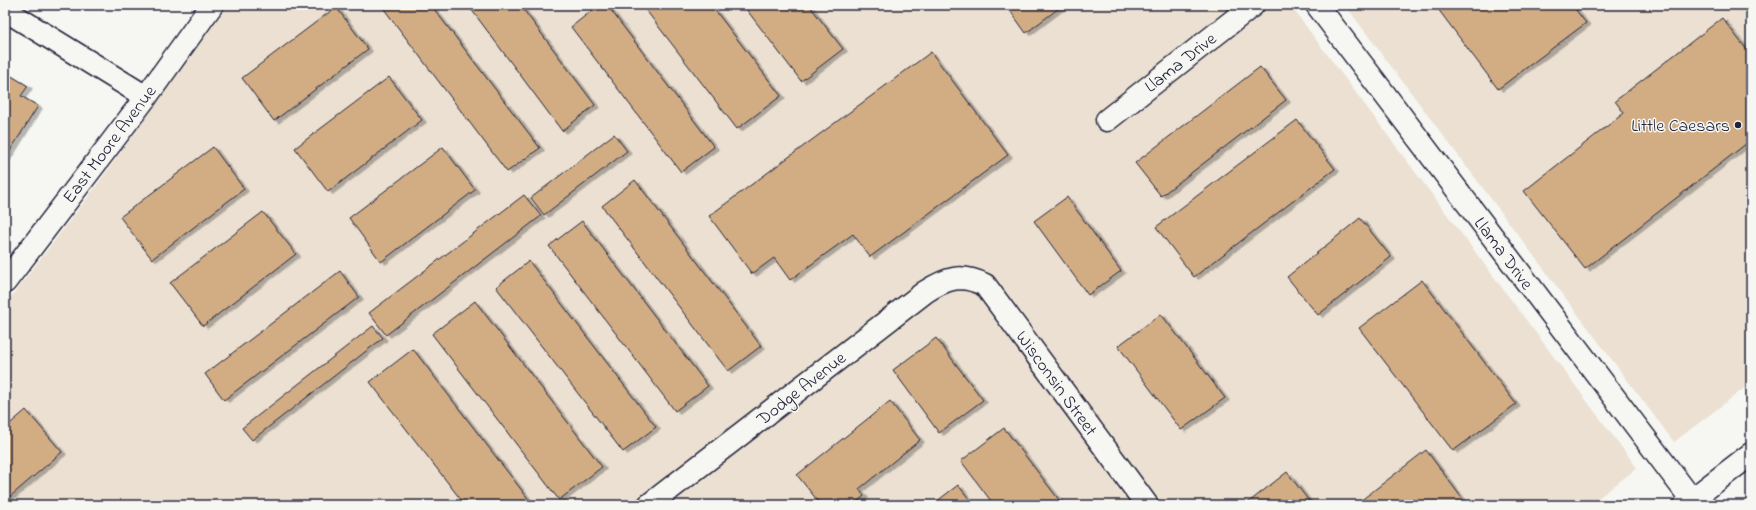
<svg xmlns="http://www.w3.org/2000/svg" width="1756" height="510" font-family="'Indie Flower',sans-serif">
  <defs>
    <filter id="shadow"><feDropShadow dx="4.5" dy="2.5" stdDeviation="0" flood-color="#0004"/></filter>
  </defs>
  <rect width="100%" height="100%" fill="#f6f6f2"/>
  <filter id="ink" filterUnits="userSpaceOnUse"><feTurbulence type="fractalNoise" baseFrequency=".025" numOctaves="2"/><feDisplacementMap in="SourceGraphic" scale="8" xChannelSelector="R" yChannelSelector="G"/><feConvolveMatrix kernelMatrix="1 2 1 2 8 2 1 2 1" color-interpolation-filters="sRGB"/></filter>
  <g filter="url(#ink)">
    <path fill="#ebe0d1" d="M228,5H1290L1637,468L1589,505H5V305L91,193Z
      M1345,5H1747L1751,10V383L1674,442Z"/>
    <path fill="#d2ad84" stroke="#22223b" filter="url(#shadow)" d="M381,5H431L540,148L507,172Z
      M468,5H520L595,105L562,131Z
      M599,5H607L714,147L681,172L571,27Z
      M642,5H711L781,96L737,129Z
      M743,5H809L843,49L801,81Z
      M1006,5H1063L1026,33Z
      M1435,5H1572L1586,23L1498,89Z
      M336,7L368,49L274,121L242,78Z
      M1722,18L1751,55V140L1585,269L1524,191L1624,113L1615,101Z
      M931,52L1008,155L870,257L853,234L790,280L774,258L752,274L709,216Z
      M1260,67L1286,100L1161,196L1135,163Z
      M8,74L28,86L21,96L38,106L5,159V79Z
      M389,77L422,120L328,192L295,148Z
      M1297,120L1335,169L1194,277L1156,227Z
      M614,134L627,151L544,215L531,198Z
      M213,147L244,189L152,259L120,217Z
      M443,147L475,190L381,262L349,218Z
      M635,180L761,346L728,371L602,206Z
      M524,195L541,216L386,335L369,313Z
      M1067,197L1121,271L1088,295L1034,221Z
      M263,212L296,254L203,326L170,283Z
      M1360,218L1391,257L1318,315L1287,277Z
      M582,221L708,386L675,411L549,246Z
      M529,261L656,427L623,452L496,287Z
      M340,271L359,297L224,400L205,374Z
      M1422,280L1516,404L1453,451L1359,328Z
      M475,301L602,467L559,500L432,334Z
      M1161,314L1225,398L1181,430L1118,346Z
      M373,326L383,338L252,440L242,428Z
      M936,338L983,400L939,433L893,370Z
      M413,349L533,505H465L370,382Z
      M890,401L920,440L859,489L864,496L853,505H821L797,475Z
      M26,410L62,452L5,501V428Z
      M1004,428L1063,505H994L961,461Z
      M1426,450L1467,505H1355Z
      M1287,472L1312,505H1245Z
      M958,485L974,505H932Z"/>
    <g fill="none" stroke-linecap="round" stroke-linejoin="round">
      <g stroke="#22223b" stroke-width="25">
        <path id="street" d="M1317,5L1692,500
          M5,10L146,97
          M1107,120L1253,5
          M649,505L925,292C947,278 961,273 985,285L1147,505"/>
      </g>
      <g stroke="#22223b" stroke-width="25">
        <path id="secondary" d="M5,282L146,97L212,5"/>
      </g>
      <g stroke="#22223b" stroke-width="25">
        <path id="primary" d="M1685,505L1751,454"/>
      </g>
      <use href="#street" stroke="#f6f6f2" stroke-width="22"/>
      <use href="#secondary" stroke="#f6f6f2" stroke-width="22"/>
      <use href="#primary" stroke="#f6f6f2" stroke-width="22"/>
    </g>
  </g>
  <circle fill="#22223b" stroke="#f6f6f2" stroke-width="1.5" cx="1738" cy="125" r="4"/>
  <g text-anchor="middle" stroke-width="3" stroke-linejoin="round" paint-order="stroke">
    <g font-size="18" fill="#22223b" stroke="#f6f6f2">
      <text transform="translate(1180 62) rotate(-38)" y="6">Llama Drive</text>
      <text transform="translate(109 144) rotate(-53)" y="6">East Moore Avenue</text>
      <text transform="translate(1504 253) rotate(53)" y="6">Llama Drive</text>
      <text transform="translate(1057 383) rotate(54)" y="6">Wisconsin Street</text>
      <text transform="translate(801 388) rotate(-38)" y="6">Dodge Avenue</text>
    </g>
    <g font-size="18" fill="#22223b" stroke="#f6f6f2" text-anchor="end">
      <text x="1730" y="131">Little Caesars</text>
    </g>
  </g>
  <rect width="1756" height="510" fill="none" stroke="#f6f6f2" stroke-width="20"/>
  <rect x="10" y="10" width="1736" height="490" fill="none" stroke="#22223b" stroke-width="1.5" filter="url(#ink)"/>
</svg>
